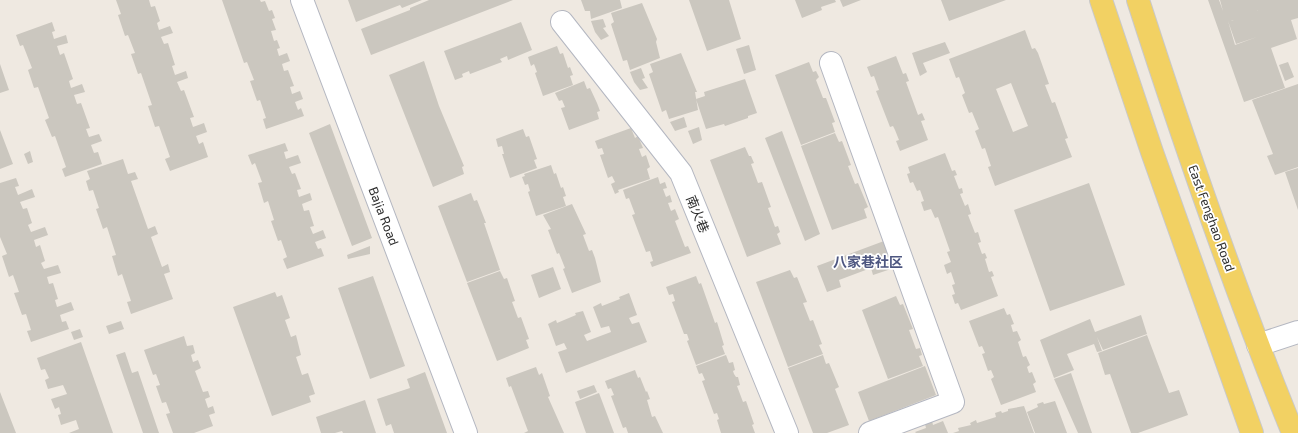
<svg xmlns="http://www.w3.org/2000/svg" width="1298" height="433" font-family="'Exo 2','Noto Sans SC',sans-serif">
  <rect width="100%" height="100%" fill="#efe9e1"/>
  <path fill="#cbc7bf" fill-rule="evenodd" d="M116,0H149L151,7L155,6L160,21L157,23L159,30L170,26L173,33L161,37L164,44L168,43L175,65L172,66L175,75L186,71L188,78L177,82L181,91L184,90L194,117L190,118L193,127L204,123L207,132L196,136L199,144L203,142L208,157L170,171L165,159L170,157L159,126L155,127L148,106L152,105L141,73L138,74L131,54L135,53L128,35L125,36L118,15L121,14Z
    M222,0H260L261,2L265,1L269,11L272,10L275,18L272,19L276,30L271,31L274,41L277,40L280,48L277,49L279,56L287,53L290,61L282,64L284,71L288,70L294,86L290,87L292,94L300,91L303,99L295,102L298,110L301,108L304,116L266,129L263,119L266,118L260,100L257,101L250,81L254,80L247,62L244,63Z
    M348,0H422L402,8L400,5L356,22Z
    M429,0H513L371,55L361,29L410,10V8Z
    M581,0H620L622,8L591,19L590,11H585Z
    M689,0H729L741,39L707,51Z
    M795,0H835L836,2L821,7L822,10L802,18Z
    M840,0H861L843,7Z
    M941,0H1006L949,21Z
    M1208,0H1219L1223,11L1250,2L1223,11L1220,0H1254L1258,11L1231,21L1258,11L1254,0H1298V18L1291,20L1297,39L1271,48L1285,88L1244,102ZM1228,21L1236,44L1257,37L1235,45Z
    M642,3L657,39L656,42L660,58L630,70L627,60L623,61L611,24L614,22L611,13Z
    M603,19L606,27L603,28L609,36L601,40L595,32L591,21Z
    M52,22L55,31L52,32L54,39L66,35L68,43L57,46L60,55L64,53L73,79L69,81L71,88L82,84L85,92L74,95L77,104L81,103L90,128L86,129L89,137L99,134L102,141L91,145L94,153L98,152L102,164L65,177L62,169L66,167L55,136L52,137L45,120L49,118L38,87L34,88L28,70L32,68L23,45L20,46L16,35Z
    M521,22L532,50L508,60L507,56L500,59L502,62L470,74L469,71L462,74L463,77L455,80L444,51Z
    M1025,30L1032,49L1035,48L1038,53L1049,84L1045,85L1052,103L1055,102L1059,113L1068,138L1065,139L1072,157L995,186L988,167L991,166L985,148L982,149L975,131L979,129L972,112L969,113L962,95L965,93L959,77L956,78L949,59ZM1011,83L1028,126L1013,132L996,89Z
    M945,42L950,53L923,63L927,72L920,76L912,53Z
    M749,45L756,70L744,74L736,49Z
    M557,46L560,54L563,53L568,68L570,67L573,75L570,76L573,85L543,96L535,73L537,72L534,64L531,66L528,57Z
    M681,53L697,92H695L698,110L669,119L666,110L662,112L649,74L653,72L650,64Z
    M896,56L903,74L906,73L909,81L906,82L918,115L922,113L925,120L921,121L928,140L900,151L896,141L899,140L895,130L893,126L890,127L876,91L879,90L874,76L871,77L867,67Z
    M424,61L439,106L464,166L462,167L464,174L433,187L389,75Z
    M809,62L813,72L816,71L819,77L816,80L823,98H826L835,122L832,123L835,132L801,145L775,75Z
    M1288,62L1294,77L1285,81L1279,65Z
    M0,64L9,90L0,93Z
    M641,68L645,78L642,79L648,88L640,90L634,82L630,72Z
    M745,79L757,113L748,116V118L725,126L724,124L706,129L696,99L705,96L704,92Z
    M584,81L587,89L590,88L597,103L600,111L597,112L599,119L569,130L561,108L565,107L562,100L559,101L555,93Z
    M1298,84V167L1275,175L1267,156L1273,154L1252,100Z
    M684,117L687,127L675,131L670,122Z
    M330,124L372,238L352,246L309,133Z
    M699,127L702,140L693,144L688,131Z
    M631,128L635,138L638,136L643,148L639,149L642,157L646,155L650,167L647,169L650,179L618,190L619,192L615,194L611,184L615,182L612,176L608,178L600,155L604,154L602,148L598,149L595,141Z
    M523,129L526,137L529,136L537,159L534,160L537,168L510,178L502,154H504L502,146L498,147L496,139Z
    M0,130L13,164L0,169Z
    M782,131L820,234L805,241L765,138Z
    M835,133L839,142L842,141L851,165L848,166L855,184L858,183L868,207L864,209L867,218L832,230L801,146Z
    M285,143L288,151L284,152L286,159L298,155L301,163L289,167L292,174L295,173L301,189L297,190L299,197L310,193L312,200L302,204L304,211L309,210L314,226L310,227L313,234L323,230L326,238L315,242L318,249L321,248L324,256L287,269L283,259L287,257L281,240L278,241L271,221L274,220L268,201L264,203L258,183L262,182L255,163L252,165L248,155Z
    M745,147L749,156H751L754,163L751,164L758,183L762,182L771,207L768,208L775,227L778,226L780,232L777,234L781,244L747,257L710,160Z
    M30,151L33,162L28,164L24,154Z
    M945,153L952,171L955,170L957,175L954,176L959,189L962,188L963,193L960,194L965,206L968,204L971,214L968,215L975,233L978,232L981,242L978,243L982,254L985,253L987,258L985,259L989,272L992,271L994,276L991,277L998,296L961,310L958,303L955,304L952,295L955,294L952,285L955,284L951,272L947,274L944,265L951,262L947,252L950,251L938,217L935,218L931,209L924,211L921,202L924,201L920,190L917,191L913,182L910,183L907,174L910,173L908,167Z
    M123,159L128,174L135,172L138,179L131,181L148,229L155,226L158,234L151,237L162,267L168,264L170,272L164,274L173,299L131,314L127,302L131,301L122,274L118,276L112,256L116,255L107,227L103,229L96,209L99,208L93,190L89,191L86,181L90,179L87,171Z
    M551,165L554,174L556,173L561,188L563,187L566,196L563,197L566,206L536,216L528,192L530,191L528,184L525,185L522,177L525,176L524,174Z
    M1298,168V210L1285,172Z
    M658,177L660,184L665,182L667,188L663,189L666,197L670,195L672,202L668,203L671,211L675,209L679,219L675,221L685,247L688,246L691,253L652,267L650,262L653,261L650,251L646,252L632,215L635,214L629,198L626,199L623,190Z
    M16,178L19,186L15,187L18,195L32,189L35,197L20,202L23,209L27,208L32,223L28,225L31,232L45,227L48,235L34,240L36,247L40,245L45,261L41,263L44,269L58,265L61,273L47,277L49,284L53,283L58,299L55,300L57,307L71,302L74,310L60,315L62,322L66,321L69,329L31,342L27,331L31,330L26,314L22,315L14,293L19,292L13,275L9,277L2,256L7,254L0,237V183Z
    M1089,183L1125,285L1050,311L1014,210Z
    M471,193L474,201L477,200L486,223H484L500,270L467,282L438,206Z
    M572,204L586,234L583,235L589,251L592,250L595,258L601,282L572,293L563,269L565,268L559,253L557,254L548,230L551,229L543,215Z
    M884,241L894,268L873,275L871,268L839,280L841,287L827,292L817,266Z
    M370,246V254L348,259L347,255Z
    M553,267L561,289L539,298L531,275Z
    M790,270L794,278L797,277L807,302L803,303L810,321L813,320L822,344L819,345L823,354L788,367L756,282Z
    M500,271L504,279L507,278L515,301L512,302L518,318L521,317L529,339L526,340L529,348L497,361L467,283Z
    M373,276L405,366L370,379L338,288Z
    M696,276L699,284L701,283L715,323L717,322L724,345L722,346L725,354L696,365L687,341L689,340L687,334H684L672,302L675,301L673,294L669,295L666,287Z
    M275,292L277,297L282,295L290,318L285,320L291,337L296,335L301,355L296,357L302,375L308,373L315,394L309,396L311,402L272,416L233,307Z
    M629,293L637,315L629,318L632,324L639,322L647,342L566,373L558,352L567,349L564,343L556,346L548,324L556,320L557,323L576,315L575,313L583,311L591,332L584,335L587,341L611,332L609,326L601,328L593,307L601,303L602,306L620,299L619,297Z
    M896,296L900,305L903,304L913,329L909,330L916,349L920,348L922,355L919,356L923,366L888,379L862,310Z
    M1004,308L1007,315L1010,314L1014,324L1011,325L1013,332L1017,331L1021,340L1018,342L1023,357L1026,356L1030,365L1027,367L1029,373L1032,372L1036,382L1033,384L1036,392L1001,405L991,379L994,377L991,370L988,371L982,354L985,353L982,346L979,347L969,321Z
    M1141,315L1147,334L1103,350L1097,337L1102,351L1097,352L1094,344L1067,354L1074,370L1054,378L1040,340L1090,319L1095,332Z
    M121,321L124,329L109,334L106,326Z
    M80,329L83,337L74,340L71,332Z
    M1147,335L1169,393L1179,390L1188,415L1138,433H1131L1110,374L1105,375L1098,353Z
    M184,336L187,346L193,345L195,353L191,355L193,362L198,360L201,368L195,371L203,392L208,391L210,397L205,399L208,408L213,406L215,413L209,415L213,426L194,433H173L166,414L170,413L166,402L162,403L156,386L160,385L156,374L153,375L144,350Z
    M81,342L113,433H69L79,429L76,420L61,425L58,415L61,414L59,407L55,409L51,399L67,394L63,385L48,389L45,380L49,378L45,369L41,370L37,358Z
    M125,352L132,373L138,371L159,433H143L116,355Z
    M726,355L729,363L733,362L735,370L733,371L734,374L736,377H738L740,385L737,386L743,402L746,401L754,424L752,425L755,433H721L717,420L719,419L717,413L714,414L702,381L705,380L702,373L699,374L696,366Z
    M823,355L826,364L829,363L839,387L835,389L849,425L827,433H813L788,368Z
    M925,366L936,395L869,421L858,392Z
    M536,367L539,375L542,373L550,396L548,397L564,433H524L528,431L511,386L509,387L506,378Z
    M635,370L638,378L640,377L646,392L647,391L650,399L647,400L652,417L655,416L663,433H628L626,427L623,428L611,396L614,395L611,388L608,389L605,381Z
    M425,372L447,433H394L391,424L386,426L377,399L410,388L407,379Z
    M1071,373L1092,433H1078L1054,379Z
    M594,385L597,392L580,399L577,391Z
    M0,392L16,433H0Z
    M599,393L614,433H586L575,402Z
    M365,400L376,433H343L342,431L335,433H321L316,417Z
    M1055,401L1067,433H1035L1027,412L1038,407L1037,404L1043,402L1044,404Z
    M1024,406L1034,433H953L959,431L958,428L971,425L970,423L976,420L977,423L996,417L995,413L1001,411L1002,413L1008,411V409Z
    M932,421L933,425L943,421L948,433H916L915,432L926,428L925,424Z"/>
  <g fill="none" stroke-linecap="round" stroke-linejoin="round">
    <g stroke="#b4b7c1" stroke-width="24">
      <path id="minor" d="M302,0L466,433
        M562,22L681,173L787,433
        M831,63L953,402L870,433
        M1258,345L1298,332"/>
    </g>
    <g stroke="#c9c9c9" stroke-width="24">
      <path id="major" d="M1101,0L1152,152L1252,433
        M1138,0C1185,146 1235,291 1293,433"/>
    </g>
    <use href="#minor" stroke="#fff" stroke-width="22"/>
    <use href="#major" stroke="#f2d163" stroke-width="22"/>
  </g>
  <g text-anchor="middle" stroke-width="3.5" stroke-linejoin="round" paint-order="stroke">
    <g font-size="13" fill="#2e2e2e" stroke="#fff">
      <text transform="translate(698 214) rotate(68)" y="5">南火巷</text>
      <text transform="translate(384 216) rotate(69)" y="5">Bajia Road</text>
      <text transform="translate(1212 218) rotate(70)" y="5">East Fenghao Road</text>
    </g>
    <g font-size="14" font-weight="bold" fill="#4d5680" stroke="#fff">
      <text x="868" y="267">八家巷社区</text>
    </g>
  </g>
</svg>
